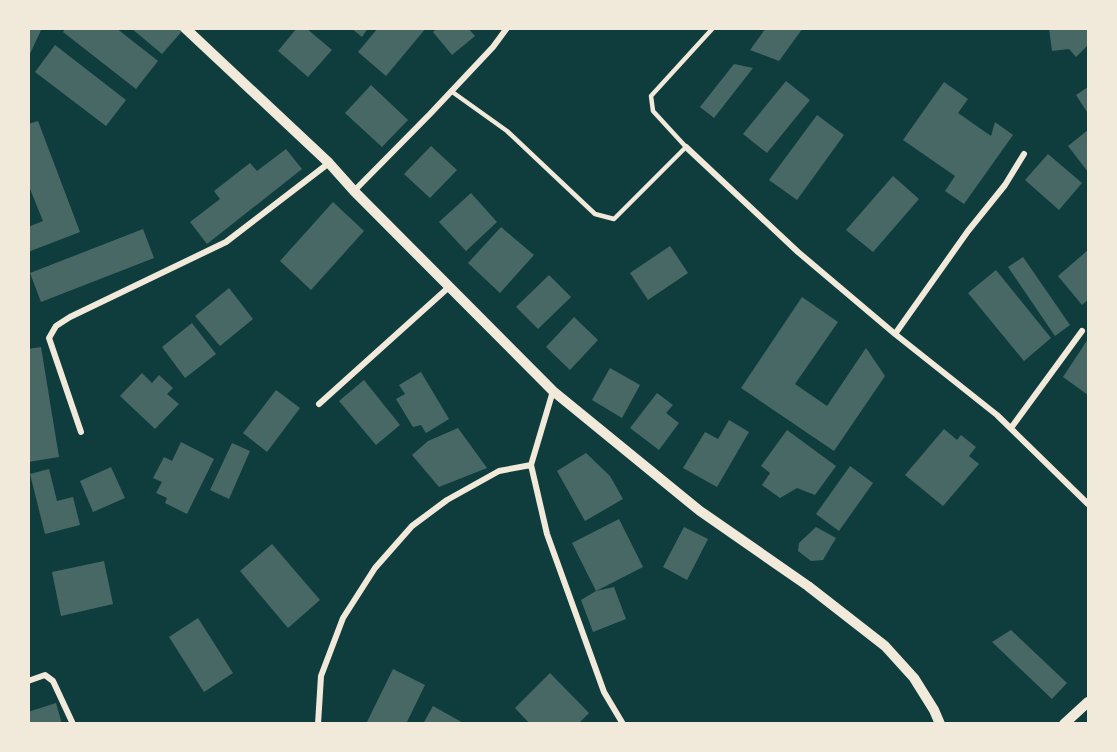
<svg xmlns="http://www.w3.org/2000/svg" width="1117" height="752" font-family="'PT Sans Narrow',sans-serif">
  <rect width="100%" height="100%" fill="#0f3d3e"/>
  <path fill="#486865" d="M28,28H42L28,58Z
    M66,28H116L158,61L136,89L63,32Z
    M131,28H181L183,30L162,54Z
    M297,28H306L332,50L308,77L278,51Z
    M351,28H368L362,37Z
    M378,28H426L386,76L358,52Z
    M437,28H468L475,36L452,55L433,32Z
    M766,28H803L779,61L750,50Z
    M1049,28H1088V45L1076,57L1069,49L1052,51Z
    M55,45L126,100L106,126L35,72Z
    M734,64L753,68L714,118L700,107Z
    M786,81L810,100L767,153L743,134Z
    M944,82L968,99L958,113L991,136L995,122L1013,135L964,204L945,191L955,176L903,140Z
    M371,85L408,120L382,147L345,113Z
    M1088,87V111L1087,112L1076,95Z
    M817,115L844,135L797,200L769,180Z
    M38,121L80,232L28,252V227L43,221L28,184V124Z
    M1088,130V172L1068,146Z
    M431,146L457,170L430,198L404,174Z
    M286,149L302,169L207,244L190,222L220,199L214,191L250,163L257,171Z
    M1048,154L1082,183L1059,210L1025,180Z
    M893,176L919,199L873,252L846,230Z
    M471,193L497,222L466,251L439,222Z
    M333,202L364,231L311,290L280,261Z
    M501,227L534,255L500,293L468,263Z
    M143,229L154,258L41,302L30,273Z
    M670,246L688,273L648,300L630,273Z
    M1088,250V300L1082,305L1058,276Z
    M1023,257L1070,325L1055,336L1008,267Z
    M996,270L1051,338L1024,361L968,293Z
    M549,275L571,297L538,329L516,307Z
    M229,288L253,319L220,346L195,316Z
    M802,297L838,322L795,384L827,406L866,348L885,376L834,451L741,388Z
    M574,317L598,340L570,370L546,347Z
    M192,323L216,354L185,378L162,347Z
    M1088,339V395L1063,377Z
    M41,347L59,457L28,462V349Z
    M610,368L640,385L622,418L592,400Z
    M421,372L449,419L426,433L421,425L413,427L396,399L405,394L399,385Z
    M142,373L152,383L159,375L173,388L167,394L179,404L155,429L120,396Z
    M364,380L400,425L376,445L339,401Z
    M276,390L300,408L267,452L243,433Z
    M657,393L673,405L666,413L679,423L659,450L630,428Z
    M729,420L749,432L717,487L683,468L705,432L718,439Z
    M458,428L487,468L439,487L412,455L428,441Z
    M944,429L957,440L961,435L976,447L969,456L979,464L943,506L905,475Z
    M787,430L836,466L815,495L797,488L780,498L762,485L770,473L761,466Z
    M181,442L214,459L187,514L165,503L167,498L156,493L162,482L153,478L164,457L172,461Z
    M232,443L250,451L229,499L210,490Z
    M586,453L610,476L623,499L585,521L557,471Z
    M850,466L873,483L839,531L816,514Z
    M111,467L125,498L93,512L80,481Z
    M49,469L57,501L73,497L80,525L45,534L30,474Z
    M619,519L643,567L596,591L614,587L626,619L593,632L581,600L596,591L572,543Z
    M684,527L708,539L687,580L663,567Z
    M816,527L836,538L823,560L811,561L798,551L799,543Z
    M272,544L320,600L288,628L240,571Z
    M104,561L113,604L61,616L52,572Z
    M198,618L233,673L204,692L169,637Z
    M1011,630L1067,683L1052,699L992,642Z
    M393,669L425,685L406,724H366Z
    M550,673L589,713L578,724H530L515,708Z
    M56,703L62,724H28V712Z
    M433,706L465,724H423Z"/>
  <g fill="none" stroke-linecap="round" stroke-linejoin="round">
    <path stroke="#f1e9da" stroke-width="4.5" d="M451,91L507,131L595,214L614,219L686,147L653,111L651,96L713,28"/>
    <path stroke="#f1e9da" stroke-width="6" d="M686,147L798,252L895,334L997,415L1088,504
      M354,191L430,114L493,47L507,28
      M895,334L968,231L1005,185L1024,154
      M553,391L531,465L547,534L604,692L623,724
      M319,404L449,287
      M1011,428L1082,331
      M81,432L49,338L56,326L70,317L226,242L329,163
      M28,681L45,675L53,681L73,724
      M318,724L321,676L343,618L375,568L412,526L447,500L499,471L531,465"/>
    <path stroke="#f1e9da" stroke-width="10" d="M185,28L329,163L354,191L553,391L700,511L808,586L885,646L914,678L934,710L940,724
      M1064,724L1088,702"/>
  </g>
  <rect width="1117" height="752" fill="none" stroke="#f1e9da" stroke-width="60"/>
</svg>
